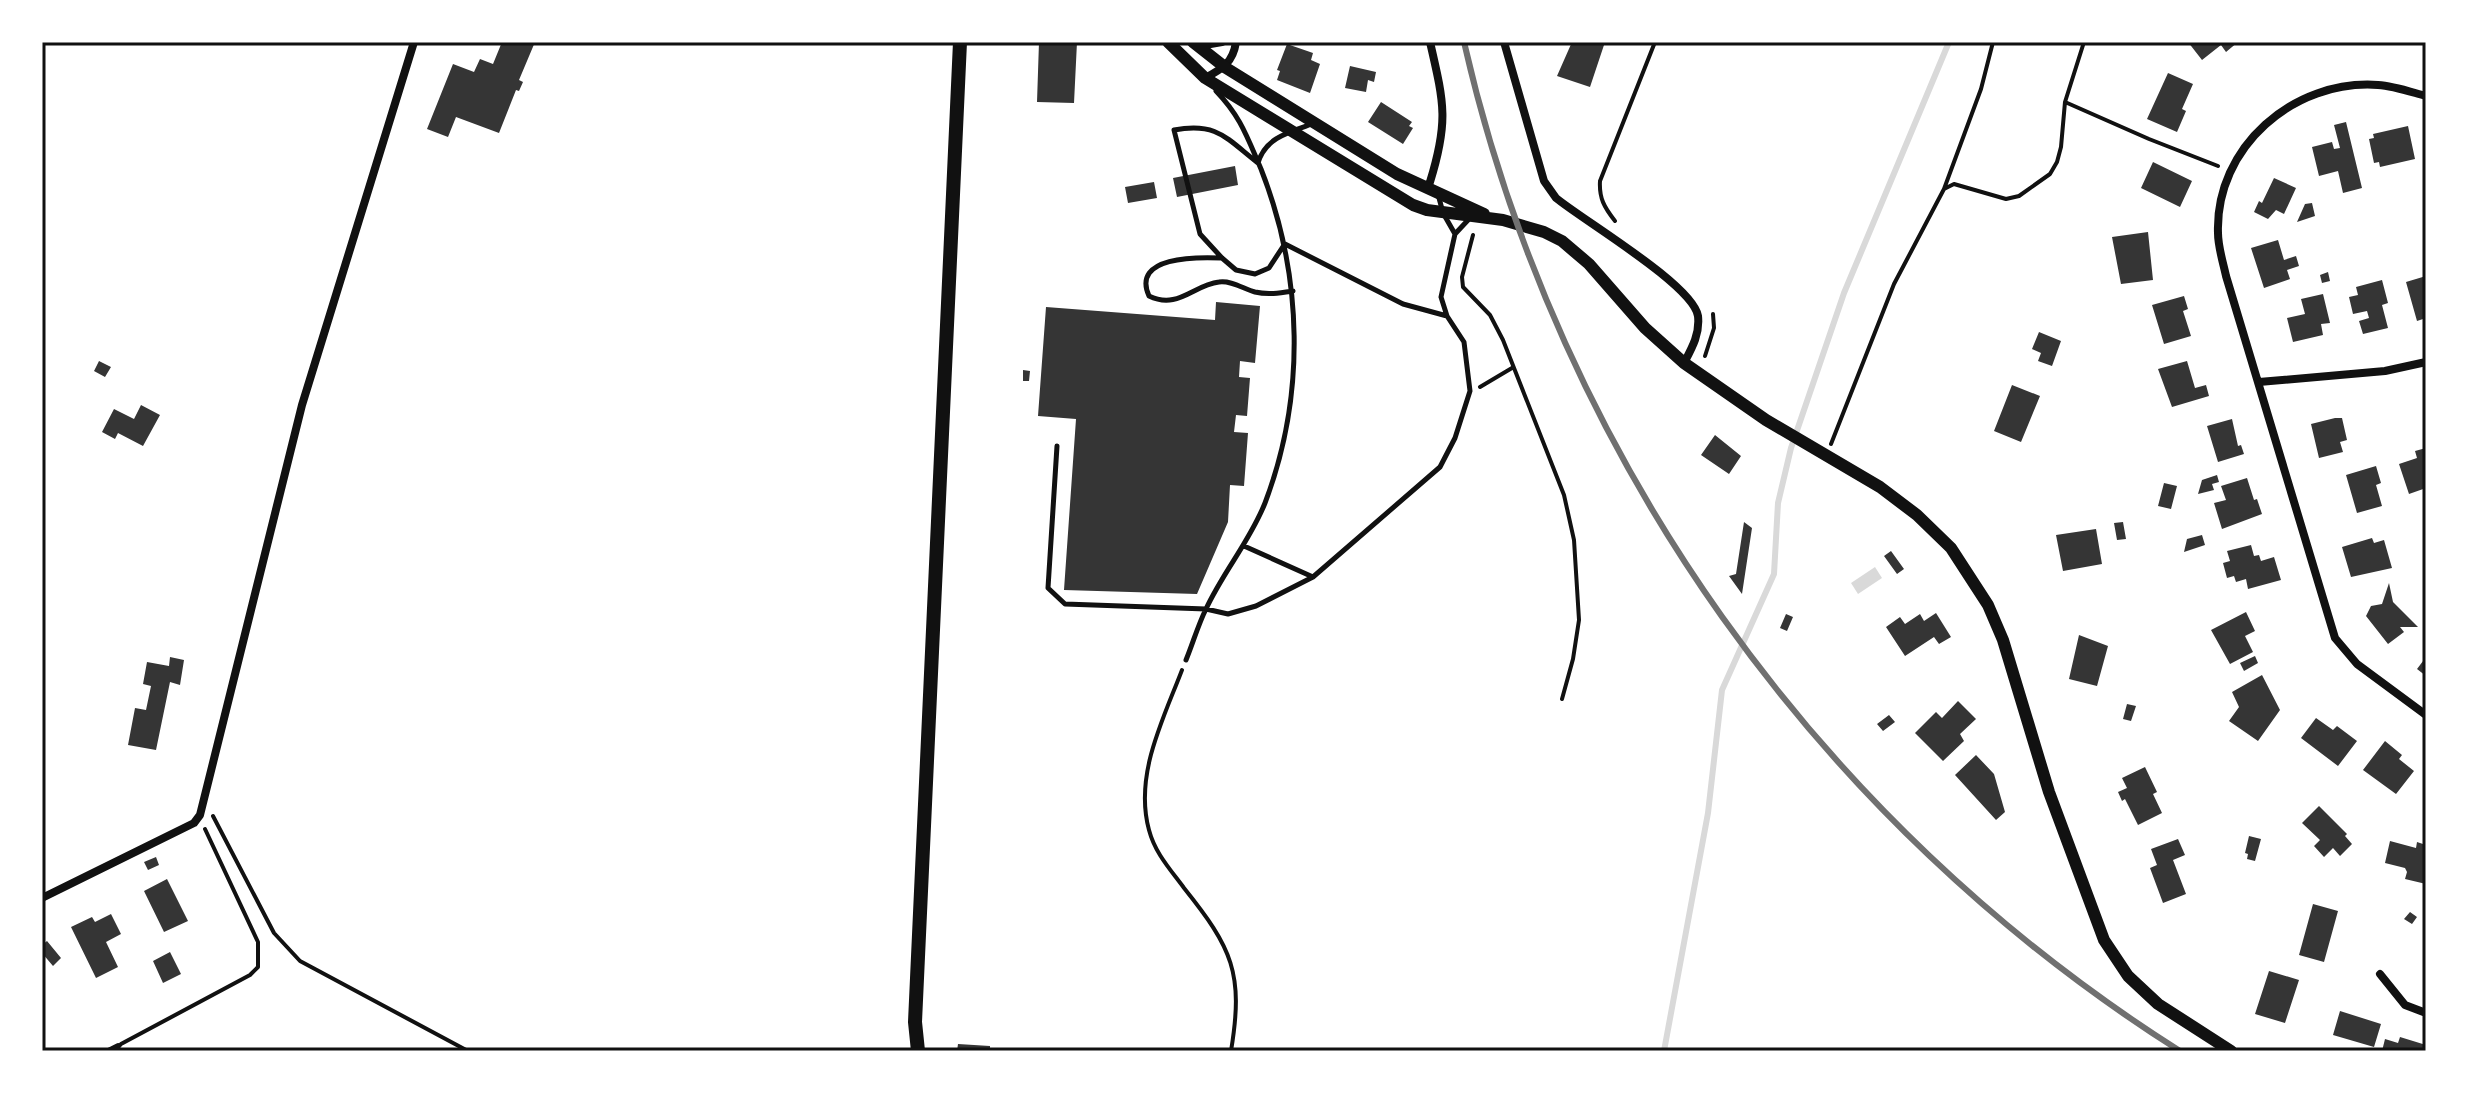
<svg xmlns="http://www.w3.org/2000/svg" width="2468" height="1093" font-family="'Source Sans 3',sans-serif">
  <rect width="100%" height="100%" fill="#fff"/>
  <path fill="#d9d9d9" d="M1875,567L1882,578L1858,594L1851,583Z"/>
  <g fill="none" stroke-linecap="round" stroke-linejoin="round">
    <path stroke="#d9d9d9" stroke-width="6" d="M1664,1051L1708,813L1722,690L1774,574L1778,503L1791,448L1844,293L1949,42"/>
  </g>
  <path fill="#353535" d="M502,42H535L519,80L523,82L519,91L516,90L499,133L456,117L448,137L427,129L453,64L474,72L480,59L493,64Z
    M1039,42H1077L1074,103L1037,102Z
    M1572,42H1605L1590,87L1557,76Z
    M2188,42H2238L2226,52L2221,45L2202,60Z
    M1287,44L1313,53L1311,60L1320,64L1310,93L1277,80L1280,71L1277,70Z
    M1350,66L1376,72L1374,82L1368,80L1366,92L1345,88Z
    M2168,73L2193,84L2182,109L2186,111L2177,132L2147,119Z
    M1381,102L1412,122L1409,126L1413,128L1403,144L1368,122Z
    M2346,122L2362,188L2343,193L2338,171L2319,176L2312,147L2332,142L2334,149L2340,148L2334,125Z
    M2408,126L2415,159L2380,167L2379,162L2374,163L2369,139L2374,138L2373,134Z
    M2153,162L2192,181L2180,207L2141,188Z
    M1235,166L1238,185L1177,197L1173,178Z
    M2274,178L2296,188L2284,214L2276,210L2268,219L2254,212L2259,201L2262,203Z
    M1154,182L1157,198L1128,203L1125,187Z
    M2312,203L2315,216L2297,222L2305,204Z
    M2148,232L2153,280L2121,284L2112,237Z
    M2278,240L2284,260L2296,256L2299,266L2287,270L2290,279L2264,288L2251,248Z
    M2328,272L2330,281L2322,283L2320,275Z
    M2426,276V318L2417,321L2406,282Z
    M2382,280L2388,303L2382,305L2388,328L2363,334L2359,321L2369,318L2367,311L2353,314L2349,297L2358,295L2356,287Z
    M2323,294L2330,323L2321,324L2323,335L2293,342L2287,318L2305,314L2301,299Z
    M2184,296L2188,309L2183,311L2191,336L2164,344L2152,305Z
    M1216,302L1260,306L1255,363L1240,361L1239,377L1250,378L1247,416L1236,415L1234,432L1248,433L1244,486L1230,485L1228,522L1197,594L1064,590L1076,419L1038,416L1046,307L1215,320Z
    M2039,332L2061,341L2052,366L2038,361L2041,353L2032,349Z
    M99,361L111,367L105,377L94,371Z
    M2187,361L2195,388L2206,385L2209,396L2172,407L2158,369Z
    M1023,370L1030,371L1029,381H1023Z
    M2012,385L2040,396L2021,442L1994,431Z
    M141,405L160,415L143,446L118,433L115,439L102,432L114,409L134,419Z
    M2335,418H2342L2347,440L2340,442L2343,452L2319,458L2311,424Z
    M2232,419L2238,446L2241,445L2244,454L2218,462L2207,426Z
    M1715,435L1741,456L1729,474L1701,455Z
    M2426,448V488L2409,494L2399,464L2417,458L2415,451Z
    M2376,466L2381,483L2376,485L2382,506L2357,513L2346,475Z
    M2217,475L2219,482L2212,484L2214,490L2198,494L2202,480Z
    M2247,478L2254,500L2257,499L2262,514L2222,529L2214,503L2226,500L2221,486Z
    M2164,483L2177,486L2171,509L2158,506Z
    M1744,522L1752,528L1742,594L1729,576L1736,574Z
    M2123,522L2126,539L2117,540L2114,523Z
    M2096,529L2102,564L2063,571L2056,535Z
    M2202,535L2205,545L2184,552L2187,539Z
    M2372,538L2374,543L2384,540L2392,568L2351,577L2342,547Z
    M2251,545L2254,556L2259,555L2261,561L2274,557L2281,580L2248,589L2246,579L2236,582L2234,576L2227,578L2223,563L2230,561L2227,551Z
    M1891,551L1904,569L1897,574L1884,556Z
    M2389,583L2393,602L2418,627H2400L2404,632L2388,644L2366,616L2371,606L2382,604Z
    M2246,612L2255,631L2245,636L2253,652L2230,664L2211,630Z
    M1936,613L1951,637L1939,644L1934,637L1905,656L1886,627L1900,617L1905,624L1920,614L1924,621Z
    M1786,614L1793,617L1787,631L1780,628Z
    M2079,635L2108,646L2097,686L2069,679Z
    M2255,656L2258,663L2244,671L2240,663Z
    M170,657L184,660L180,685L170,682L156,750L128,745L135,708L146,710L151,686L143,684L147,662L169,666Z
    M2426,657V676L2417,669Z
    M2262,675L2280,710L2258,741L2229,721L2239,707L2232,692Z
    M1958,701L1976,719L1960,734L1964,741L1943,761L1915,733L1936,712L1942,718Z
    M2127,704L2136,706L2131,721L2123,719Z
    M1889,715L1895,722L1883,731L1877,724Z
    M2316,718L2333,730L2337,726L2357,741L2338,766L2301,738Z
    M2385,741L2402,755L2399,759L2414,771L2396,794L2363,770Z
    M1976,755L1994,774L2005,812L1996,820L1955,775Z
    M2145,767L2157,792L2153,794L2162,813L2138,825L2125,799L2122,801L2118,792L2127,788L2122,778Z
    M2319,806L2347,834L2345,836L2352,844L2340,856L2333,848L2324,857L2314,846L2320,840L2302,823Z
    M2249,836L2261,839L2255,861L2247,859L2248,854L2245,853Z
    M2178,839L2185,855L2173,860L2186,894L2163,903L2150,868L2157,865L2151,849Z
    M2390,841L2416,848L2417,842L2426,845V884L2405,879L2407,872L2405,868L2385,863Z
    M156,857L159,865L148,870L144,862Z
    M167,879L188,921L164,932L144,891Z
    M2313,904L2338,911L2324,962L2299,955Z
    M2410,912L2417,917L2412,924L2404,919Z
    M111,914L121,934L106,942L118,967L96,978L71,927L92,917L95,922Z
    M47,941L61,958L53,966L42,953V945Z
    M170,952L181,974L163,983L153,961Z
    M2269,971L2299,980L2285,1023L2255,1014Z
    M2340,1011L2381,1024L2374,1047L2333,1035Z
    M2400,1037L2426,1045V1051H2382L2385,1039L2398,1043Z
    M958,1044L990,1046V1051H957Z"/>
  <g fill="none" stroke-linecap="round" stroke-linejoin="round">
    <path stroke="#111" stroke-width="4" d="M2065,102L2149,139L2218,166
      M1944,189L1981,89L1993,42
      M1615,221C1604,207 1599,198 1600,181L1655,42
      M1473,235L1462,277L1463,287L1490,315L1503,340L1564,495L1574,540L1579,620L1573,659L1562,699
      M1705,356L1714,328L1713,314
      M1480,387L1512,368
      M1831,444L1894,284L1944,189L1954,184L2006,199L2019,196L2050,174L2057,162L2061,147L2065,102L2084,42
      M1182,670C1163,720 1134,775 1149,830C1155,853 1170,869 1184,888C1232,948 1244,973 1231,1051
      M213,816L274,933L300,961L468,1051
      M106,1051L118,1045
      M115,1051L121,1044L250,975L258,967V942L205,829"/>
    <path stroke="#111" stroke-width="5" d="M1438,194L1443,213L1455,234
      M1285,244L1403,304L1447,316
      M1284,245L1269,268L1255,274L1236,270L1222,258L1200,234L1174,130C1217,122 1226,138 1258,163C1265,138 1289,132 1312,124
      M1221,258C1197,257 1131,256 1149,296C1178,310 1193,285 1219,282C1231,280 1244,289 1255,292C1268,295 1280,293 1293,291
      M1057,446L1048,588L1065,604L1206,609L1228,614L1256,606L1313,577
      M1244,546L1313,577L1440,467L1455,438L1470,391L1464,342L1447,316L1441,297L1455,234L1469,219
      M1186,660C1193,643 1198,625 1206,609C1223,572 1250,541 1265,503C1306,395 1303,276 1261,169C1247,137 1241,117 1216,91"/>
    <path stroke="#111" stroke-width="8" d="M1504,42L1544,181L1556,198C1584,221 1693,285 1698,316C1700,334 1692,348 1684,363
      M1199,46L1222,42
      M1205,78C1222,69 1233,63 1236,42
      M2426,96C2411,92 2394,86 2378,85C2294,79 2215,147 2218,233C2218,247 2223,262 2226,276L2335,638L2357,664L2426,715
      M1425,188L1430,182C1449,121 1444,103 1430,42
      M2259,382L2385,371L2426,362
      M42,898L194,823L200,815L302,405L414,42
      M2380,974L2405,1005L2426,1013"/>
    <path stroke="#111" stroke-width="12" d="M1168,42L1205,78L1413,205L1427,210L1503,220L1544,232L1562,241L1589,264L1645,328L1684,363L1766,420L1880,487L1917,515L1951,548L1988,605L2003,640L2049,792L2104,940L2128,976L2158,1004L2231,1051
      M1193,42L1226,68L1397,174L1484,214"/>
    <path stroke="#111" stroke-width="14" d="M918,1051L915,1022L960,42"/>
    <path stroke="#707070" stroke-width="6" d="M1464,42C1559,458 1819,823 2180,1051"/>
  </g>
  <rect width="2468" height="1093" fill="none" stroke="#ffffff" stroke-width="88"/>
  <rect x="44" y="44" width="2380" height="1005" fill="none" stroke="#111" stroke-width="3"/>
</svg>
